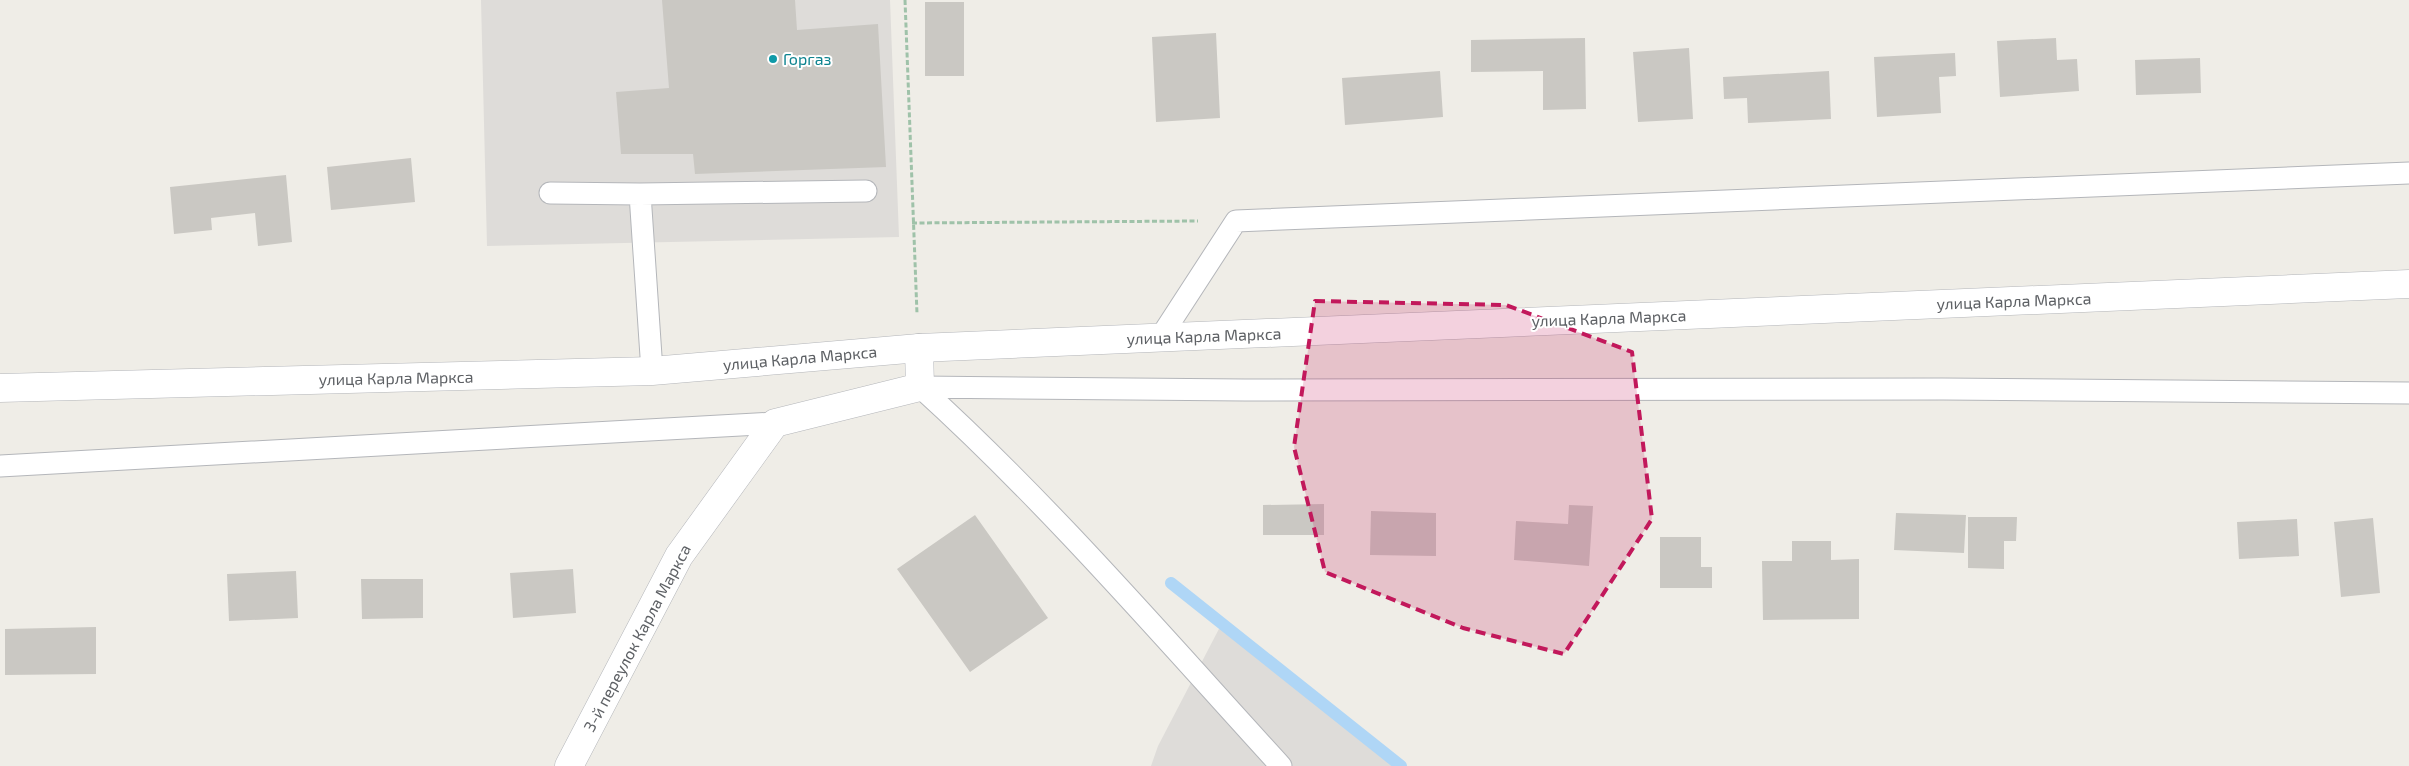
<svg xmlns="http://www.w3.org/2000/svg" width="2409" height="766" font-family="'Exo 2',sans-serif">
  <rect width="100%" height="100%" fill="#efede7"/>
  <path fill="#dedcd9" d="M481,0H890L899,237L487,246Z
    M1221,625L1404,766H1151L1158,746Z"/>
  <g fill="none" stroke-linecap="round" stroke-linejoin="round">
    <path stroke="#afd6f6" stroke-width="12" d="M1171,583L1401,766"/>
  </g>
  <path fill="#cac8c3" d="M662,0H795L797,30L878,24L886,167L695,174L693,154H621L616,92L669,88Z
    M925,2H964V76H925Z
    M1216,33L1220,118L1156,122L1152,37Z
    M1585,38L1586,109L1543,110V71L1471,72V40Z
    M2056,38L2057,60L2077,59L2079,91L2000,97L1997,41Z
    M1689,48L1693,119L1638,122L1633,52Z
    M1955,53L1956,76L1939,77L1941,113L1877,117L1874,57Z
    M2200,58L2201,93L2136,95L2135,60Z
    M1440,71L1443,117L1345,125L1342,78Z
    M1829,71L1831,119L1748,123L1747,98L1724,99L1723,77Z
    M411,158L415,202L331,210L327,167Z
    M286,175L292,242L258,246L255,213L211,218L212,230L174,234L170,187Z
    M1324,504V535H1263V505Z
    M1569,505L1593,506L1589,566L1514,560L1516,521L1568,524Z
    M1371,511L1436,513V556L1370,555Z
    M1896,513L1966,515L1964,553L1894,550Z
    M975,515L1048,618L970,672L897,569Z
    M1968,517H2017L2016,541H2004V569L1968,568Z
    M2373,518L2380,593L2341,597L2334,522Z
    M2297,519L2299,556L2239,559L2237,522Z
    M1660,537H1701V567H1712V588H1660Z
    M1792,541H1831V560L1859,559V619L1763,620L1762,561H1792Z
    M573,569L576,613L513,618L510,573Z
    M296,571L298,618L229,621L227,574Z
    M361,579H423V618L362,619Z
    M96,627V674L5,675V629Z"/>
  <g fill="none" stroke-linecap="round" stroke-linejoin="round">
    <g stroke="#b4b6ba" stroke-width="23">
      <path id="service" d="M550,193L640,194L866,191
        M640,194L652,371
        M1160,338L1236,221L2409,173
        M920,387L1245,390L1943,389L2409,393
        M920,387C1049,504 1164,638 1281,766
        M0,466L775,423"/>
    </g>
    <g stroke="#b4b6ba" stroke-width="29">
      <path id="minor" d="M569,766L679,556L775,423L920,387L919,348"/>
    </g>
    <g stroke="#b3b5b9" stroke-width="29">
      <path id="secondary" d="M0,388L652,371L919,348L2409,284"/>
    </g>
    <path stroke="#9fc2a9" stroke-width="3" stroke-dasharray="5 2.5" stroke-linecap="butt" d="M905,0L917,314
      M912,223L1198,221"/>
    <use href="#service" stroke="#fff" stroke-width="21"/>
    <use href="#minor" stroke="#fff" stroke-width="28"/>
    <use href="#secondary" stroke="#fff" stroke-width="28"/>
  </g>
  <path fill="#c2185b" fill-opacity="0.2" stroke="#c2185b" stroke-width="4" stroke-dasharray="10 6" stroke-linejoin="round" d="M1315,301L1506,305L1632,352L1652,519L1564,654L1463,628L1325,572L1294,447Z"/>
  <circle fill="#0f9aa8" stroke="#fff" stroke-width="2" cx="773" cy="59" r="5"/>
  <g text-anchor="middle" stroke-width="4" stroke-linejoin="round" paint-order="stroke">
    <g font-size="16" fill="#0d838f" stroke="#fff" text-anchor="start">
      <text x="783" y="65">Горгаз</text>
    </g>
    <g font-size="16" fill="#5e6165" stroke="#fff">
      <text transform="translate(2014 301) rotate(-2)" y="6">улица Карла Маркса</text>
      <text transform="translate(1609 318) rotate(-2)" y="6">улица Карла Маркса</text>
      <text transform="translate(1204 336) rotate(-2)" y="6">улица Карла Маркса</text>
      <text transform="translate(800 358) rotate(-5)" y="6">улица Карла Маркса</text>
      <text transform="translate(396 378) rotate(-1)" y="6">улица Карла Маркса</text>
      <text transform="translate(637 638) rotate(-62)" y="6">3-й переулок Карла Маркса</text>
    </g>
  </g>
</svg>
